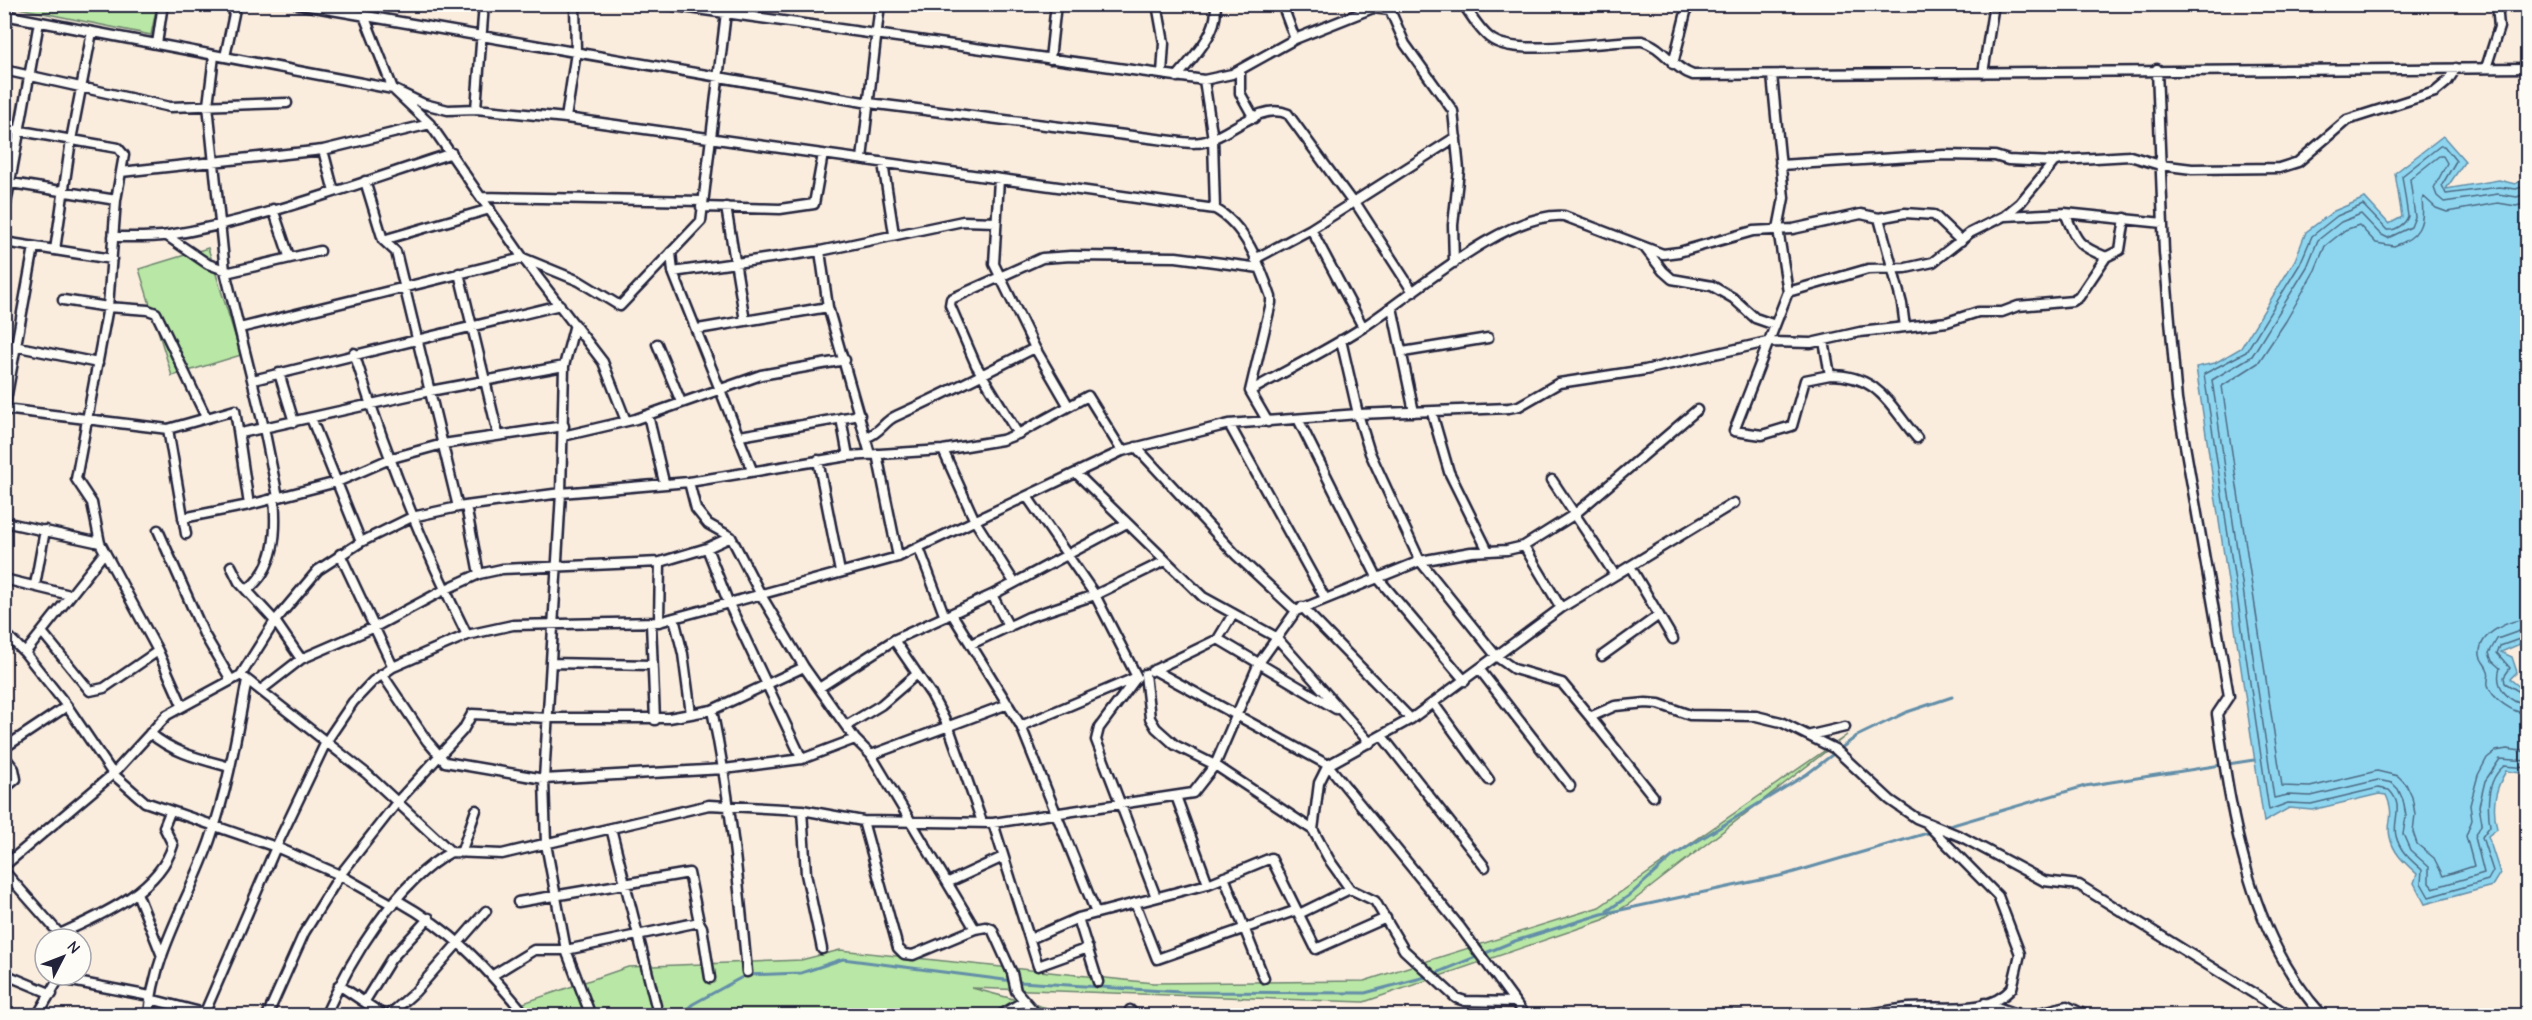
<svg xmlns="http://www.w3.org/2000/svg" width="2532" height="1020" font-family="'Comic Neue',sans-serif">
  <rect width="100%" height="100%" fill="#faedde"/>
  <filter id="ink" filterUnits="userSpaceOnUse"><feTurbulence type="fractalNoise" baseFrequency=".0167" numOctaves="2"/><feDisplacementMap in="SourceGraphic" scale="12" xChannelSelector="R" yChannelSelector="G"/><feConvolveMatrix kernelMatrix="1 2 1 2 8 2 1 2 1" color-interpolation-filters="sRGB"/></filter>
  <g filter="url(#ink)">
    <path fill="#b9e7a5" stroke="#6e8470" stroke-width="1.5" d="M4,5L5,4L157,5L151,35Z
      M208,248L241,355L172,376L139,269Z
      M1847,735L1629,904L1603,920L1364,1002L972,988L1047,1008L1056,1015L486,1016L628,967L801,960L840,950L1153,983L1364,981L1599,907Z"/>
    <path fill="#8ed6f0" stroke="#638ea8" stroke-width="1.5" d="M2443,136L2465,161L2446,189L2499,180L2515,184L2527,178V641L2501,652L2512,657L2517,672L2510,679L2527,693L2528,774L2506,771C2494,791 2492,807 2497,829L2488,836L2500,873L2492,886L2425,904L2414,883L2417,874C2405,863 2393,853 2390,837C2386,822 2396,816 2386,795L2379,794L2312,810L2289,808L2264,822L2196,367L2215,363L2241,348L2295,260L2306,232L2334,211L2365,198L2389,224L2402,217L2395,173Z"/>
    <g fill="none" stroke-linecap="round" stroke-linejoin="round">
      <path stroke="#4d6a83" stroke-width="1.5" d="M2528,185L2516,189L2499,187L2446,194L2442,185L2456,161L2444,146H2440L2402,176L2408,216C2406,224 2395,231 2387,230L2363,205L2337,216L2312,236L2300,264L2246,352L2204,374L2269,810L2288,803L2311,804L2378,788L2389,790C2405,806 2392,820 2396,836C2400,852 2411,860 2422,870L2421,883L2429,897L2488,880L2493,871L2482,837L2490,826C2487,806 2486,780 2504,766L2528,768
        M2528,193L2517,197L2498,194L2444,202L2437,196L2434,188L2447,163L2443,156H2439L2410,179L2415,217L2411,227L2388,238L2380,234L2361,214L2341,222L2318,240L2307,267L2252,356L2212,380L2274,798L2288,795L2311,796L2378,780L2392,783L2398,789L2403,800L2406,816L2403,834L2410,850L2429,867V883L2433,888L2484,873L2475,837L2482,823L2479,806L2485,781L2500,759L2528,761
        M2528,203L2516,206L2498,203L2447,212L2436,208L2424,197L2422,200C2425,224 2419,238 2394,246L2376,243L2359,225L2345,230L2325,246L2315,270L2286,321L2258,363L2222,386L2282,786L2310,787L2377,771L2398,776L2406,784L2412,797L2415,814L2413,832L2417,844L2434,858L2443,876L2474,866L2466,836L2472,820L2470,805L2478,775L2487,758L2496,751L2507,749L2528,752
        M2528,619C2509,620 2478,633 2480,655C2481,662 2487,665 2488,671C2490,675 2487,680 2488,685C2492,699 2513,713 2528,714
        M2528,628L2497,639L2489,653L2492,661L2500,668C2494,686 2508,703 2528,705
        M2528,636L2500,646L2497,653L2510,668L2504,677L2505,683L2528,697"/>
      <path stroke="#638ea8" stroke-width="3" d="M1946,827L2085,786L2254,760
        M1607,911L1630,895L1673,856L1807,774L1857,736L1907,712L1952,697
        M679,1016L693,1004L746,975L801,973L843,959L1020,982L1180,992L1365,993L1429,976L1515,941L1602,914L1784,875L1931,832"/>
      <g stroke="#22223b" stroke-width="13">
        <path id="minor" d="M297,4L869,103L1181,142C1190,143 1200,144 1209,140C1233,132 1262,102 1288,114L1353,203
          M661,4L1204,80L1232,74L1295,39L1373,8L1390,10
          M1157,4L1164,43L1162,74
          M1282,4L1295,39
          M1463,4C1472,16 1481,33 1493,40C1520,57 1606,40 1642,41C1663,46 1672,68 1693,75L2528,68
          M1390,10L1405,44L1453,111L1459,170L1453,225L1454,263
          M4,15L393,89L424,104L448,110L476,109L566,118L1215,209
          M365,18L393,89L430,124L523,258L603,362L626,421
          M157,44L163,4
          M214,56L208,105L225,271L264,428L278,497
          M225,57L236,4
          M1050,59L1056,4
          M1673,64L1688,4
          M2486,68L2499,27L2497,4
          M2157,69L2164,252L2177,400L2229,696L2217,714C2232,819 2249,935 2323,1016
          M4,70L170,107L287,103
          M1240,70V93L1254,118
          M1983,73L1994,4
          M1772,75L1784,198L1778,229L1788,292L1734,431L1762,435L1792,426L1805,380L1830,375
          M1177,77C1192,58 1221,31 1215,4
          M1204,80L1213,139L1215,209C1245,225 1260,265 1271,297V303L1250,391L1268,422
          M476,109L484,4
          M566,118L576,52L575,4
          M4,128L118,148L124,155L116,200L108,307L76,479L92,503L100,543L158,651L182,705
          M323,150L334,192
          M862,159L880,4
          M883,163L894,234
          M1780,165L1944,155L1995,156L2008,160L2054,162
          M121,172L323,150L430,124
          M999,179L994,264L1035,348L1068,405
          M365,181L383,240L396,252L458,507
          M5,182L116,200
          M482,197L702,201
          M1355,202L1413,292
          M701,207L780,209L814,204L823,154
          M726,207L745,321
          M273,209L289,256
          M2065,213C2077,242 2077,245 2106,257
          M4,215L39,22
          M2005,216L2065,213L2163,223
          M1879,218L1905,213L1934,215L1961,241
          M1311,229L1363,327
          M167,236L208,264L230,272L320,251
          M113,237C131,237 151,238 169,235C265,219 359,183 452,153
          M383,240L490,209
          M4,242L112,259
          M1645,248L1663,271L1672,279L1712,286L1733,298L1755,318L1775,325
          M55,250L71,140L92,32
          M820,251L828,307L870,454
          M671,252L673,272L752,470
          M1255,259L1311,229L1456,137
          M673,272L820,251L963,221L996,222
          M459,273L498,434
          M1788,292L1868,269L1906,268L1933,262L1970,233L2004,216L2020,203L2054,162L2061,160L2130,156L2160,165L2192,169L2279,168L2298,162L2347,120L2435,92L2447,82L2456,68
          M63,300L108,307L148,310L156,313L206,417
          M1392,307L1414,412
          M575,324L564,366L561,493L544,779L546,844L566,950L591,1016
          M1905,327L1947,322L1978,312H2002L2018,306L2073,301L2079,297L2106,257L2120,250L2125,218
          M240,328L523,258L579,281L620,306L701,221L727,4
          M698,329L828,307
          M1341,340L1358,414L1370,453L1420,561L1497,657L1514,669L1562,683L1590,717L1615,706L1646,703L1659,704L1690,715L1756,716L1781,722L1835,749L1890,800L1916,818L1962,837L2044,881L2079,885L2290,1016
          M1824,341L1830,375C1879,375 1889,405 1917,438
          M4,344L98,363
          M657,344L681,402
          M1403,352L1488,338
          M354,353C384,450 422,545 467,635
          M279,373L294,422
          M253,380L560,305
          M4,409L168,429L235,410L249,505
          M4,411L34,247
          M1432,413L1449,472L1488,551
          M648,415L664,482
          M311,418L361,542
          M841,418L848,456
          M1298,419L1377,577L1465,681
          M1229,424L1325,598
          M168,429L186,534
          M241,433L430,391L564,366
          M1018,434L976,365L950,305L951,299L1042,258L1071,256L1176,257L1260,268
          M563,436L636,419L761,375L845,360
          M740,436L860,415
          M867,437C880,433 884,421 896,416C943,395 989,371 1035,348
          M1136,447L1236,555L1296,611
          M943,450L975,521L1014,582
          M877,454L898,557
          M818,460L840,572
          M1077,474L1203,597L1276,637L1370,743
          M1552,480L1615,575
          M689,482L696,509L708,524L731,537L761,595L804,667L855,739L871,755L975,929
          M1028,498L1095,595L1137,677L1099,728L1096,740L1156,897
          M466,506L479,574
          M183,518L249,505L337,482L392,458L443,444L564,426
          M4,522L100,543
          M158,530L204,634L231,680
          M1524,546L1561,608
          M707,548L729,604L802,759
          M919,548L945,617
          M340,554L393,667
          M231,566L239,582L275,621L301,659
          M1630,566L1673,639
          M4,579L70,595
          M35,585L45,530
          M247,590C276,568 277,531 274,498
          M992,595L1127,523
          M1302,607L1411,719
          M952,614L1021,726L1096,913
          M674,618L683,654L691,714
          M659,622L660,562
          M651,623L655,720
          M42,632L90,691L104,688L158,651
          M4,637L10,638L25,653L67,706L113,774L145,802L276,847L340,875L393,905
          M1218,639L1336,709
          M894,640L931,694L949,728L982,822
          M971,644L1029,617L1095,595L1165,561
          M25,653L105,552
          M1602,656L1659,615
          M551,663L652,665
          M1154,670L1328,765L1460,927L1515,1002
          M1480,670L1570,786
          M1152,671L1218,639L1233,614
          M382,674L427,741L445,762L544,779L724,769L802,759L855,739
          M1145,674L1150,718L1156,728L1175,745L1215,765L1313,830
          M241,675L367,774L451,852L502,854L709,805L802,810L863,821L993,823L1193,793L1215,765L1259,663L1296,611L1420,561L1471,552L1507,550L1524,546L1575,514L1697,410
          M819,688L894,640L992,595L1009,627
          M261,690L301,659L375,627L444,590L479,574L502,569L660,562L707,548L731,537
          M1434,704L1489,780
          M712,710C730,796 739,884 747,972
          M1590,717L1653,796
          M846,726L881,705L917,674
          M1021,726L1137,677
          M150,733C173,753 201,759 230,767
          M1811,735L1845,727
          M1382,736L1485,867
          M4,748L67,706
          M871,755L1008,704
          M4,756L14,769L16,779L4,789
          M1176,796L1208,884
          M802,810L806,874L822,949
          M863,821L898,948L904,954L913,955L975,929L986,927L992,929L1012,973L1016,991L1038,1016
          M993,823L1038,966L1088,948
          M611,828L656,1006
          M461,853L476,810
          M4,866L113,774L167,715L241,675L275,621L318,570L361,542L412,517L458,507L561,493L689,482L848,456L943,450L1002,440L1018,434L1088,396L1122,451
          M4,871L64,939
          M1224,877L1264,978
          M949,882L1003,857
          M137,893L162,956
          M397,900C454,932 482,963 523,1012
          M518,902L689,873L699,922L702,927L710,978
          M1135,903L1157,959L1297,910
          M1299,914L1350,889
          M1078,918L1098,982
          M62,933C101,915 159,891 173,845L164,827L170,812
          M1030,939L1078,918L1208,884L1271,858L1316,949L1386,918
          M4,974L52,994
          M493,975L534,950H566L699,922
          M61,979L150,996
          M339,985L385,1016
          M150,999L216,1016
          M365,1001L391,959L429,918
          M1985,1003L2023,1016
          M1130,1010L1135,1016
          M205,1012L276,847L326,742L353,702L373,681L393,667L467,635L513,625L659,622L898,557L1122,451L1229,424L1358,414L1509,408L1519,406L1559,383L1645,370L1767,342L1811,343L1860,332L1905,327L1902,304L1879,218L1861,214L1793,229L1753,231L1679,252L1663,254L1564,216C1506,211 1411,296 1362,328C1326,351 1287,370 1250,391
          M37,1016L61,975
          M149,1016C153,953 190,898 210,840C228,788 237,733 247,680
          M267,1016L304,933L340,875L398,801L463,730L472,714L548,718H669L712,710L804,667
          M325,1016C350,960 396,882 451,852
          M388,1016L415,992L486,911
          M999,1016L1024,1001
          M1525,1016L1515,1002L1465,1001L1456,998L1404,950L1375,901L1350,889L1330,861L1313,830L1319,783L1328,765L1411,719L1561,608L1734,503
          M1723,1016H1741
          M1858,1016C1875,1013 1892,1010 1909,1008C1942,1005 1988,1016 2012,988L2020,954L1998,896L1928,825
          M2027,1016L2067,1006L2087,1016"/>
      </g>
      <use href="#minor" stroke="#fdfcf7" stroke-width="8"/>
    </g>
  </g>
  <rect width="2532" height="1020" fill="none" stroke="#fdfcf7" stroke-width="24"/>
  <rect x="12" y="12" width="2508" height="996" fill="none" stroke="#22223b" stroke-width="2" filter="url(#ink)"/>
  <g transform="translate(63 957) rotate(48)"><circle r="28" fill="#fdfcf7" stroke="#a5a5ac" stroke-width="1.5"/>
  <path d="M0-4.5L10 22L0 15L-10 22Z" fill="#22223b"/>
  <text y="-9" font-size="16" font-weight="bold" text-anchor="middle" fill="#22223b">N</text>
  </g>
</svg>
